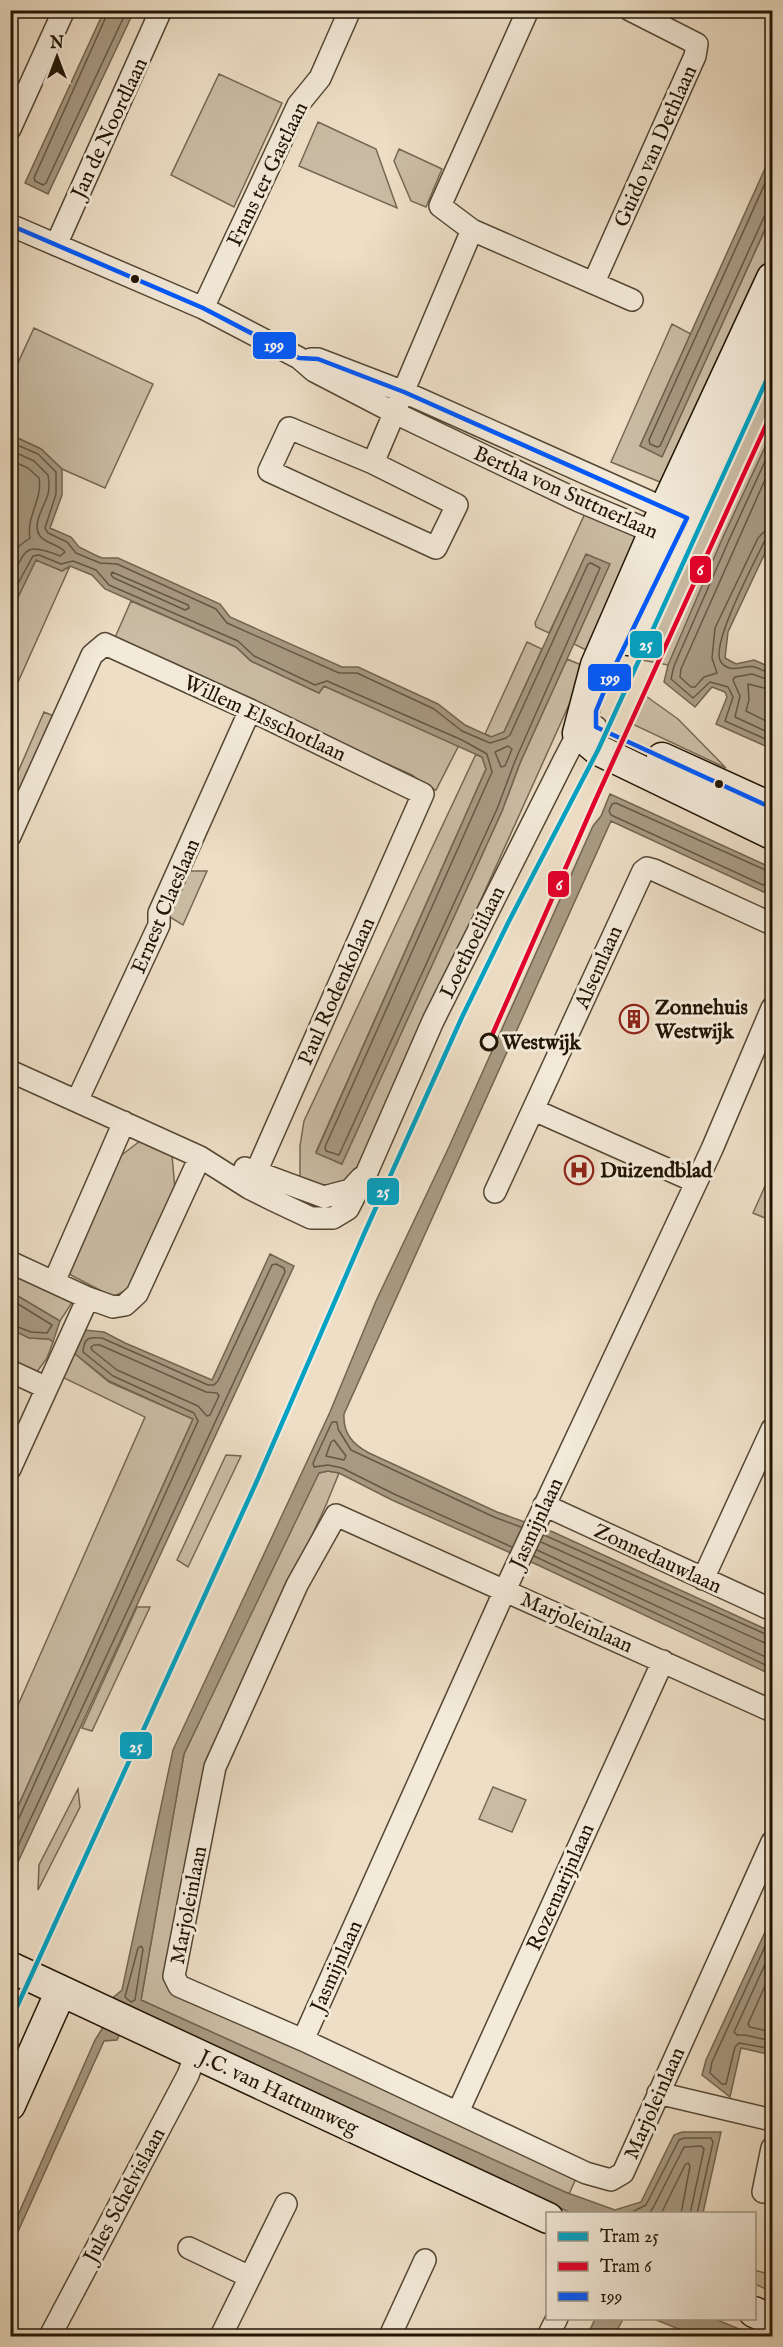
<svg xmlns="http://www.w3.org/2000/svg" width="783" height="2347" font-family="'IM FELL English',serif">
  <rect width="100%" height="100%" fill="#eddec5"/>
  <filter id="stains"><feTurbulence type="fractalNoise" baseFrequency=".00333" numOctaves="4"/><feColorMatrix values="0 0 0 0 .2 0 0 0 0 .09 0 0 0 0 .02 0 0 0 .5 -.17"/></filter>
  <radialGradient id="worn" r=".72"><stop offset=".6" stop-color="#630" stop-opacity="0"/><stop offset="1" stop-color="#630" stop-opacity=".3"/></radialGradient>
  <path fill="#cabca4" stroke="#766854" stroke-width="1.5" d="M219,74L282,103L234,207L171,175Z
    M318,122L376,149L397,208L299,166Z
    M399,149L442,169L426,207L411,201L394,161Z
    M772,214V252L660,482L611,462L672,324L691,334L640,446L662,456Z
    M34,328L153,384L105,488L62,469L41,449L11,435V378Z
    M772,361V446L668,665L636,659Z
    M587,509L647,537L592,653L574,644L609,565L586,555L549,633L536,627L535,623Z
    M36,560L62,571L70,566L18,682L11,680L10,612Z
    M131,601L236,647L251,661L319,693L324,686L459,745L436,790L429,788L412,775L113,642Z
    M527,642L542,649L504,732L492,737L485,734Z
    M567,659L586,667L364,1159L349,1182L323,1190L300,1183V1146L304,1121L476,754L482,757L486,769L316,1152L341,1164L502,811L520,763Z
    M643,694L678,719L726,768L630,723Z
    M44,712L56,717L11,812V788Z
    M187,871H207L183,925L163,913Z
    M140,1141L172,1155L175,1190L134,1286L113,1297L69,1274L67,1261L115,1160Z
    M765,1186L772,1189V1221L753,1213Z
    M11,1268L73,1301L60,1321L11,1292Z
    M11,1329L29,1338L49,1339L53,1342L47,1358L36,1373L11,1361Z
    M74,1353L109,1382L193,1419L11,1822V1721L145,1417L62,1377Z
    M226,1455L241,1456L188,1567L177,1560Z
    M328,1471L339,1473L326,1505L206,1765L166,1975L578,2174L569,2194L141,2000L184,1754L313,1481L319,1473Z
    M137,1607H150L92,1731L82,1728Z
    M493,1787L526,1800L512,1832L479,1819Z
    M78,1789L80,1807L38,1890L39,1865Z
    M754,2270L772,2275V2292L755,2284Z"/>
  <path fill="#a89a83" stroke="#726550" stroke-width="1.5" d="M104,11H134L48,194L25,183Z
    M772,153V214L662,457L640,446Z
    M772,432V538L728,632L725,658L736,664L754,660L772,668V749L716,724L727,697L725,692L712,687L695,707L664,682L668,665L723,537Z
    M11,435L41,449L62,469V495L50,528L71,537L79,547L95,555L102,558H118L220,604L230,617L342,667H358L438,704L465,725L491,737L504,732L586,554L610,564L520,763L502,811L342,1164L316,1153L486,769L482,757L324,686L319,693L251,661L236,647L105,589L92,575L70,566L62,571L36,560L11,612Z
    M610,794L772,868V884L768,894L611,821L344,1414C343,1433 352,1444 369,1453L497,1512L553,1532L772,1632V1675L540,1566L392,1500L339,1473L328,1471L319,1473L184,1754L141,2000L565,2192L615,2210L641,2202L674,2135L682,2132H721L703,2213H571L299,2085L110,2000L122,1990L173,1750L330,1412L376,1301L448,1149L593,826L601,816Z
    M270,1254L294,1266L11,1877V1822L193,1419L109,1381L74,1353L84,1330L104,1332L125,1343L212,1380Z
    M11,1292L60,1321L53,1342L49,1339L29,1338L11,1329Z
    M772,1917V2055L741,2048L730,2097L702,2075L706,2060Z
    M102,2023L119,2036L117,2040L104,2041L11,2247V2231L95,2040L102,2029Z
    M595,2319V2318L623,2319L614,2336H587Z
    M654,2319H715L756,2336H696Z"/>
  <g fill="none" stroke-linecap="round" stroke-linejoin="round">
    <path stroke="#645844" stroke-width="1.5" d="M109,10L34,178L35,181L43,185L46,183L127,10
      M772,168L649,440L650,444L657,447L660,446L764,217L772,213
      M10,442L38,454L56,472V494L45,528L48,533L67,542L76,553L100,563L117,564L216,609L227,623L339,673H357L434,709L462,731L490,743L506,738L510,735L588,564L591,563L600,568L515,761L497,809L339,1155L326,1151L325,1147L492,772L487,754L462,740L327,681L315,685L254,656L238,641L109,585L96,570L73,561L61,564L39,555L33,556L10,598
      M772,446L729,540L674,666L671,679L693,698L710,682L728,687L733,697L725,721L772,742
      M10,450L34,461L48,475C49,481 50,488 48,494C45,506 31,524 40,536C46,544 59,544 65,552L60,556C23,541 26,550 10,581
      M10,460L28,468L39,478C43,499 26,516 30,538L19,546L10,561
      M772,464L681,669L680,677L691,687H695L704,677L717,673L712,658L715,628L758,538L764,532L772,530
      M772,538L764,542C756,560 709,646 721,662C730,675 744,664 755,667C761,669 766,673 772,673
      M112,572L188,605L189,608L185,610L114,578L111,575Z
      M772,681L752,674L735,677L733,680L740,696L735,717L772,734
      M772,690L748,684L749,700L746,711L772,724
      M508,746L512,749L505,766L501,767L495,752Z
      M772,873L616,803L612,804L609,811L611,815L763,885L772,883
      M10,1299L52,1325L47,1333L31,1332L10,1324
      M94,1345H100L206,1392L217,1393L219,1396L210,1415L207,1416L198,1406L117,1370L92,1350L91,1347Z
      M334,1440L346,1456L344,1460L326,1456L331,1442Z
      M544,1535L772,1637
      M541,1542L765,1643L772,1645
      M512,1547L394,1494L342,1468L328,1465L314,1467L313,1463L332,1422H337L338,1429L351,1450L494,1517L521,1527
      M537,1550L772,1660
      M534,1556L772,1668
      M10,1822L16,1821L19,1818L198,1421L194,1413L113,1376L83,1352C84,1337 89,1337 102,1338L208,1385H214L218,1381L272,1265L276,1264L284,1268L285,1272L10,1863
      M772,1931L712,2062L710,2073L722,2084H726L735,2047L739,2043L772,2049
      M141,1946L143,1949L135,2000L131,2002L125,1997L138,1948Z
      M772,1949L734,2032L737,2035H745L772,2041
      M772,1970L748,2024L750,2027L772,2032
      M628,2214L646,2205L679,2140L684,2138H711L713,2142L697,2214
      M648,2214L653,2208L684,2147L701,2146L704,2149L690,2214
      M661,2214L685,2165L688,2163L690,2166L681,2214"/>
    <g stroke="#544734" stroke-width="24">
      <path id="street" d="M528,10L440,206L472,230L632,300
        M10,129L64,10
        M10,225L203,308L299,358L314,371L395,413L579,501L667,538
        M56,245L161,10
        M594,282L695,56L697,44L630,10
        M203,308L298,105L320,78L350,10
        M311,359H318L404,392L677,514
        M289,428L373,463L457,505L436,548L269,471Z
        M373,463L472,230
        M10,836L92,655L105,644L250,710L423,794L249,1188
        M10,1071L200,1157L249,1188L273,1200L311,1218H333L348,1209L367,1172L433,1021L563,762L578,733L596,727
        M77,1101L159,925V913L250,710
        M534,1110L696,1182
        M245,1168L324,1197L350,1190L361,1178
        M495,1192L643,871L647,868L654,870L772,924
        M10,1262L88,1298L113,1307L125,1305L137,1294L200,1157
        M54,1282L124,1122
        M10,1371L47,1388
        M10,1469L88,1298
        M544,1505L772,1610
        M703,1579L772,1429
        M772,1711L336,1515L297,1585L215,1767L174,1976L179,1986L303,2040L586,2173L611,2180L623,2173L772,1842
        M303,2040L505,1590L712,1149L772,1008
        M658,2093L772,2120
        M458,2112L663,1661
        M763,2192L772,2148
        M189,2248L250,2277
        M50,2336L188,2075L196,2053
        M221,2336L286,2204
        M390,2336L425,2260
        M548,2336L557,2318"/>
    </g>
    <g stroke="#211504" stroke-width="33">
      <path id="secondary" d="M772,278L654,532L596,665L578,733L598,750L772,834
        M628,640L675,542L772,330
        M662,758L772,808
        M10,1967L548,2218
        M10,2105L61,1991
        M754,2312L772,2320"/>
    </g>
    <use href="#street" stroke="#f3ead9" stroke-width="21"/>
    <use href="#secondary" stroke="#f3ead9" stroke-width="30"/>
    <g stroke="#f3ead9" stroke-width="9">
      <path id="bus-1" d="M10,225L203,308L299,358L318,359L404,392L687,518L612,672L596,711V727L772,808"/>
    </g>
    <use href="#bus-1" stroke="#0059ff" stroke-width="4.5"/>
    <g stroke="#f3ead9" stroke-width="9">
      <path id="tram-1" d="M10,2022L256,1483L364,1234L462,1017L508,923L598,750L772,368"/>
    </g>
    <g stroke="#f3ead9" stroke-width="9">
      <path id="tram-2" d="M489,1042L595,801L772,412"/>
    </g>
    <use href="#tram-1" stroke="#02a2c4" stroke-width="4.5"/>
    <use href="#tram-2" stroke="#e4002b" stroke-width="4.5"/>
  </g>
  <defs>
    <g id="building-ring" transform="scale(1.5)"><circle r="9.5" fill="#f3ead9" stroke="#8f2418" stroke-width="1.5"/><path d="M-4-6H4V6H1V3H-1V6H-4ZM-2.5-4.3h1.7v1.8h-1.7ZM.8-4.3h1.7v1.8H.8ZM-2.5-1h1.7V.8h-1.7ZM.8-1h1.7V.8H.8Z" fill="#8f2418"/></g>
    <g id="hospital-ring" transform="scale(1.5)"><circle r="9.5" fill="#f3ead9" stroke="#8f2418" stroke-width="1.5"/><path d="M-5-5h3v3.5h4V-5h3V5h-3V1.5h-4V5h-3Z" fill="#8f2418"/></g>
  </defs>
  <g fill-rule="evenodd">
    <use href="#building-ring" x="634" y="1019"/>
    <use href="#hospital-ring" x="579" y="1170"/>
  </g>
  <g fill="#211504" stroke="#f3ead9" stroke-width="2">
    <circle cx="135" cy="279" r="5"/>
    <circle cx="719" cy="784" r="5"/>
  </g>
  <circle fill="#f3ead9" stroke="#211504" stroke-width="3" cx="489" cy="1042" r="8"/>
  <g text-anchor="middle" stroke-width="6" stroke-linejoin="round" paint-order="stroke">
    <g font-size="21" fill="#211504" stroke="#f3ead9">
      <text transform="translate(109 128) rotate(-65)" y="7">Jan de Noordlaan</text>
      <text transform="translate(655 146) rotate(-66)" y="7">Guido van Dethlaan</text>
      <text transform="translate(267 174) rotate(-64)" y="7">Frans ter Gastlaan</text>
      <text transform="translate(566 492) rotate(24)" y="7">Bertha von Suttnerlaan</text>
      <text transform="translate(265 718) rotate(25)" y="7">Willem Elsschotlaan</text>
      <text transform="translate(165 906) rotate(-67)" y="7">Ernest Claeslaan</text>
      <text transform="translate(472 942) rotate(-64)" y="7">Loethoelilaan</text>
      <text transform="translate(598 967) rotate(-66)" y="7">Alsemlaan</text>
      <text transform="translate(336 991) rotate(-66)" y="7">Paul Rodenkolaan</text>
      <text transform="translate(536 1523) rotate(-65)" y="7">Jasmijnlaan</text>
      <text transform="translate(658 1558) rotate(25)" y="7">Zonnedauwlaan</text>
      <text transform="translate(577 1622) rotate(24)" y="7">Marjoleinlaan</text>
      <text transform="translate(560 1887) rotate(-66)" y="7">Rozemarijnlaan</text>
      <text transform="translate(188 1905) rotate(-79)" y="7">Marjoleinlaan</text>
      <text transform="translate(336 1966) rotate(-66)" y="7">Jasmijnlaan</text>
      <text transform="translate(279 2092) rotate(25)" y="7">J.C. van Hattumweg</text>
      <text transform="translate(654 2103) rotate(-66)" y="7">Marjoleinlaan</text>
      <text transform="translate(124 2195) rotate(-62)" y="7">Jules Schelvislaan</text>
    </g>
    <g font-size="21" font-weight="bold" fill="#211504" stroke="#f3ead9" text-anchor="start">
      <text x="655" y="1014">Zonnehuis<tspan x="655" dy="24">Westwijk</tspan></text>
      <text x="600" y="1177">Duizendblad</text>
    </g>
    <g font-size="21" font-weight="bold" fill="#211504" stroke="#f3ead9" text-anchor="start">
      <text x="502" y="1049">Westwijk</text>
    </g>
  </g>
  <g stroke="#f3ead9" stroke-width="2">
    <rect x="252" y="331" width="45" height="29" rx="6" fill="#0059ff"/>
    <rect x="689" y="555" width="23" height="29" rx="6" fill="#e4002b"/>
    <rect x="629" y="630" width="34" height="29" rx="6" fill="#02a2c4"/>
    <rect x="587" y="663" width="45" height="29" rx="6" fill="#0059ff"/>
    <rect x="547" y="870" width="23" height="28" rx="6" fill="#e4002b"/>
    <rect x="366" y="1177" width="34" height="29" rx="6" fill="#02a2c4"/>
    <rect x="119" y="1731" width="34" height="29" rx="6" fill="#02a2c4"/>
  </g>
  <g font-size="16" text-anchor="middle" font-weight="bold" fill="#fff">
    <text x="274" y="351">199</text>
    <text x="700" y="575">6</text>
    <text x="646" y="650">25</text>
    <text x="610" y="684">199</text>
    <text x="559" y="890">6</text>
    <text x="383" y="1197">25</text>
    <text x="136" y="1752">25</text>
  </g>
  <rect width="783" height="2347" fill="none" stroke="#eddec5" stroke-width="36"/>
  <rect x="12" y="12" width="759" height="2323" fill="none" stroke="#211504" stroke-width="3"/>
  <rect x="18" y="18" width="747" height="2311" fill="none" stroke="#211504" stroke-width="1.5"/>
  <rect x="546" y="2212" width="210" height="108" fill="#f3ead9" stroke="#9f9584" stroke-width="1.5"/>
  <rect x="558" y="2232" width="30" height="9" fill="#02a2c4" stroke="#9f9584" stroke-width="1.5"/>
  <text x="600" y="2242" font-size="18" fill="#211504">Tram 25</text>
  <rect x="558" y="2262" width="30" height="9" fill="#e4002b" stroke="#9f9584" stroke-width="1.5"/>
  <text x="600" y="2272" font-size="18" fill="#211504">Tram 6</text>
  <rect x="558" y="2292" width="30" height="9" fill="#0059ff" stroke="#9f9584" stroke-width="1.5"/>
  <text x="600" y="2302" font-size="18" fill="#211504">199</text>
  <g transform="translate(57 57)" stroke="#f3ead9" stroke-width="4.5" paint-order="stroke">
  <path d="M0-4.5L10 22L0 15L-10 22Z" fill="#211504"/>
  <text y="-9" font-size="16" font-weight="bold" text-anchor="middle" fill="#211504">N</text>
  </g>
  <rect width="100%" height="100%" filter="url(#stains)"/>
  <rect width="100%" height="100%" fill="url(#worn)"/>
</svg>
